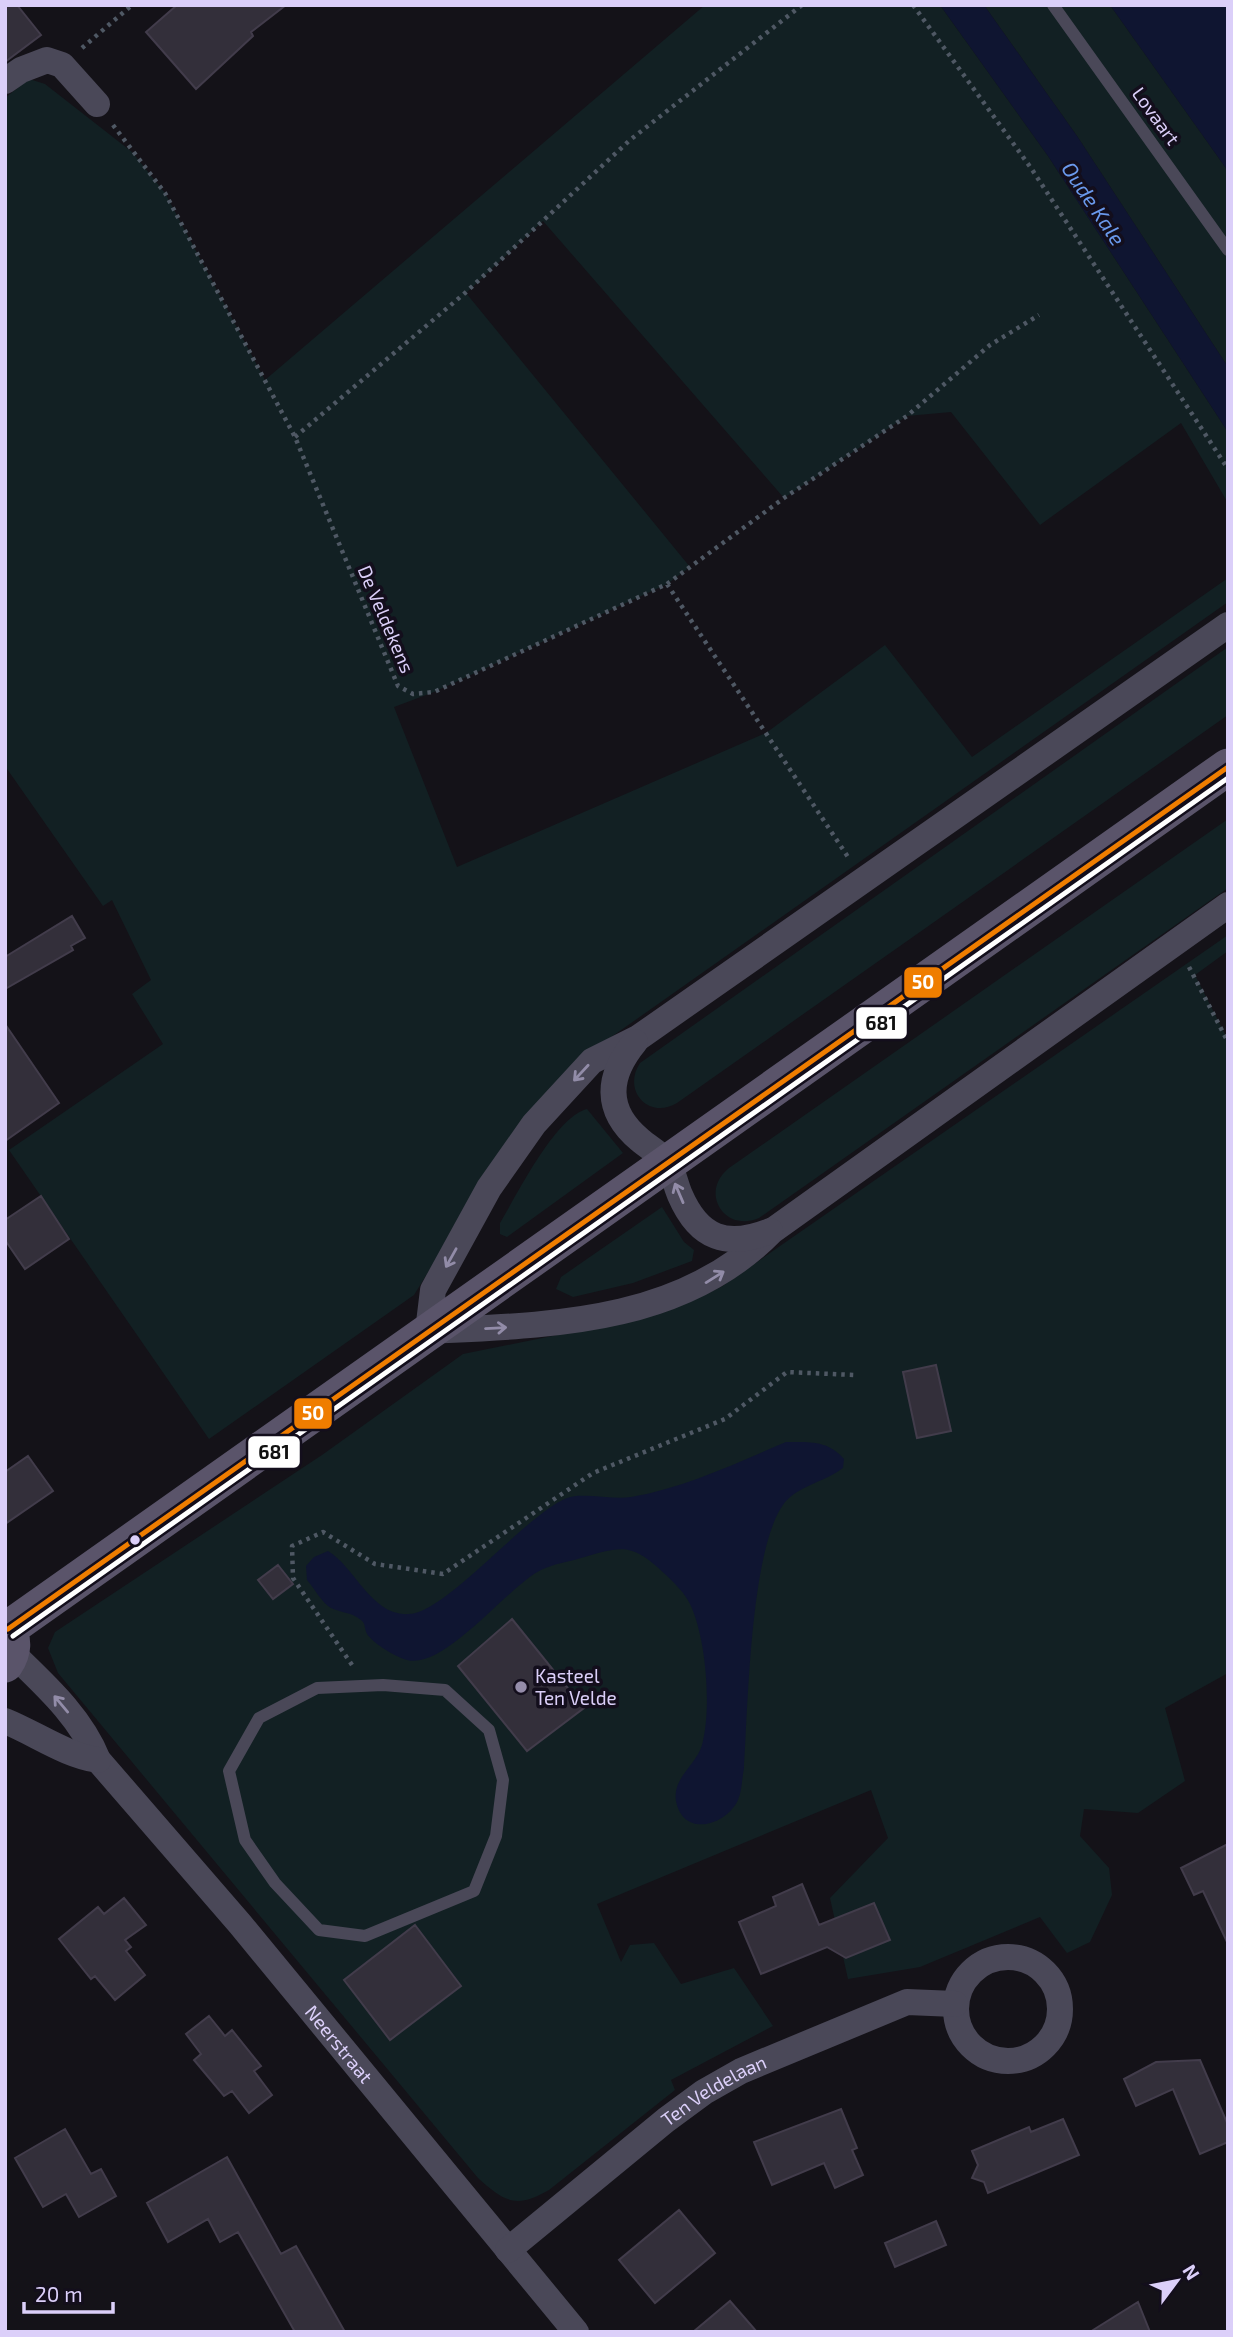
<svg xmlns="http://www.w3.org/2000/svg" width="1233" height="2337" font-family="'Exo 2',sans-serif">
  <rect width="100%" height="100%" fill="#141218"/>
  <path fill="#122023" d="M705,5H940L1048,156L1228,432V503L1181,423L1040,525L951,412L907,416L784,498L543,221L466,293L690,567L667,584L434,692L394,707L457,867L766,733L885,645L972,757L1228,578V602L590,1052L515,1132L414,1295L209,1439L9,1150L163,1044L132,994L151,980L112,900L103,906L5,766V98L29,79L45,84L132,152L165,193L265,380Z
    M984,5H1110L1228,171V367L1077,136Z
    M1228,647V715L677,1103C648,1120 622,1090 640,1063Z
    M1228,819V888L759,1218C724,1233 699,1192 729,1168Z
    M1228,935V951L1195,975L1228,1040V1673L1165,1708L1185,1781L1138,1813L1084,1809L1080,1836L1109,1868L1112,1895L1090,1942L1067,1953L1040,1917L920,1967L848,1979L830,1898L888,1838L871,1790L597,1904L621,1962L630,1945L654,1943L681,1984L734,1968L773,2026L671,2080L675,2090L549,2190C516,2209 505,2202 478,2178L58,1673L48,1648L55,1632L322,1455L463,1354L616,1323L683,1304L721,1287Z
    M587,1109L623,1153L507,1237L500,1234V1223C517,1195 555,1117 587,1109Z
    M662,1207L684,1242L694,1250L692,1261L633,1283L573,1297L556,1289L561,1277Z"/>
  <path fill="#0f1531" d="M940,5H984L1077,136L1228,367V432L1048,156Z
    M1110,5H1228V171Z
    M786,1442C809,1442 828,1440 844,1459L843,1468C826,1481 802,1485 787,1500C750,1539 748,1710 744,1768C742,1778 742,1791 738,1800C726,1826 683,1838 676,1801C672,1778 697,1764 702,1745C712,1708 706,1637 690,1604C685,1593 674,1583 666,1575C633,1543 623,1545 581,1558C568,1562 553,1564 541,1570C507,1587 445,1670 407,1660C394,1656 374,1644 367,1634C364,1628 366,1624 361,1620C352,1612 341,1613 331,1608C322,1603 314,1588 307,1580L306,1566L314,1557L328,1551C355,1567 372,1617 409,1614C447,1612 524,1516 567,1498C582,1492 613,1500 631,1497C684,1488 736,1463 786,1442Z"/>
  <path fill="#332f3a" stroke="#423c4b" stroke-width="2" d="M5,5H17L41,35L5,62Z
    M177,5H286L251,32L253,36L196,89L146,32Z
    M72,916L85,938L71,946L73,950L5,989V957Z
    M5,1024L59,1103L5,1141Z
    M41,1196L69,1239L25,1269L5,1240V1220Z
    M936,1365L951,1431L917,1438L903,1372Z
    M28,1456L53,1491L5,1524V1472Z
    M278,1565L293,1584L273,1599L258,1580Z
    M512,1619L584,1708L527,1751L458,1666Z
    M1228,1844V1944L1203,1891L1194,1895L1181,1868Z
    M802,1884L819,1925L874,1903L890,1940L846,1958L827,1947L761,1974L739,1922L776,1906L773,1897Z
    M124,1898L146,1925L125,1940L131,1947L126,1951L145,1975L115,2000L95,1976L91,1979L59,1939L98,1907L104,1914Z
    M415,1925L461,1986L390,2040L344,1980Z
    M209,2016L225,2036L232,2030L261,2066L254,2071L272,2095L249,2113L232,2091L224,2096L194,2060L201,2054L186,2034Z
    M1200,2060L1228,2125V2142L1200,2154L1173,2089L1136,2106L1124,2079L1156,2062Z
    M841,2109L857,2148L852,2150L863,2175L835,2188L824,2163L772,2185L754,2142Z
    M1063,2119L1079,2155L988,2193L984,2182L972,2178L978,2165L972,2151L1029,2127L1031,2132Z
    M65,2129L91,2174L101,2169L116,2196L79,2217L66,2194L43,2207L15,2158Z
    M227,2157L281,2254L296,2246L345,2332H295L238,2232L220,2242L208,2219L168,2242L147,2203Z
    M679,2210L715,2253L655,2303L619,2260Z
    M936,2221L946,2245L895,2267L885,2243Z
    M730,2301L757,2332H693Z
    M1138,2302L1150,2332H1090Z"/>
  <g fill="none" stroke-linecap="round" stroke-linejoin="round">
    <path stroke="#4f5864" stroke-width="4.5" stroke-dasharray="3.5 5" stroke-linecap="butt" d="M913,5L1031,168L1228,469
      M82,48L132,5
      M113,125L165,193L295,437L398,686L413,694L434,692L667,584L848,857
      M295,437L465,293L630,140L802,5
      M667,584L784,498L907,416L990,345L1039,315
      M1189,967L1228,1042
      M352,1665L293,1578L292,1546L323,1532L375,1564L443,1574L593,1473L725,1419L787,1372L854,1375"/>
    <path stroke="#4a4858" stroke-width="12" d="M1053,5L1228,250
      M383,1685L445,1690L489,1730L503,1780L496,1836L474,1891L365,1936L319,1930L275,1883L245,1840L229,1771L259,1718L317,1688Z"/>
    <g stroke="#4a4858" stroke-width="26">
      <path d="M5,81L21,70L47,60L62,65L97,104"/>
      <path d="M1228,625L638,1038L592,1061L534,1124L489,1188L433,1290L428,1331C550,1325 681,1324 772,1231L1228,905"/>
      <path d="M635,1042C607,1076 604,1110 640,1140C648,1147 658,1152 665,1160C673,1168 675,1184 680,1195C699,1239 727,1248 770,1231"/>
      <path id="s1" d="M12,1653C45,1685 81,1717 98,1760L240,1924L576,2332"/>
      <path d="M5,1721C37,1734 65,1755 98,1760"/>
      <circle cx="1008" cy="2009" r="52"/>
      <path id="s2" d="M508,2250L666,2120L704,2092L741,2071L907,2002L955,2004"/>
    </g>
    <path stroke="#5a546a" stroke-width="37" d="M5,1628C15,1639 13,1652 5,1664
      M8,1629L1228,767"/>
    <g stroke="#130e1c" stroke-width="10">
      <path id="bus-1" d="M8,1629L1228,767"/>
    </g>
    <g stroke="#130e1c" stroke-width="10">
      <path id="bus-2" d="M13,1636L1228,778"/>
    </g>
    <use href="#bus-1" stroke="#ef7d00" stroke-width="5"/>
    <use href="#bus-2" stroke="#fff" stroke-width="5"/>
  </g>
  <defs><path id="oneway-shaft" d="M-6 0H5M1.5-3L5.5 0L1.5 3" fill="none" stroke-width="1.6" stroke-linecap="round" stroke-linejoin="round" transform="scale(1.75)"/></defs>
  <g stroke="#928ca8">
    <use href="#oneway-shaft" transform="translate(581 1073) rotate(133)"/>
    <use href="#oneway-shaft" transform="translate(679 1193) rotate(-113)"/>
    <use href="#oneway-shaft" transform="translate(451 1258) rotate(119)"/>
    <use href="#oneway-shaft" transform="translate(715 1277) rotate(-32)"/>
    <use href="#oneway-shaft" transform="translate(496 1328) rotate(-3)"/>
    <use href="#oneway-shaft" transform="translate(61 1704) rotate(-130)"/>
  </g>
  <circle fill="#dbcff9" stroke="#130e1c" stroke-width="2.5" cx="135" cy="1540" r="6"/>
  <circle fill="#958daa" stroke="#130e1c" stroke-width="2.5" cx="521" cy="1687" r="7"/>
  <g text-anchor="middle" stroke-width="7" stroke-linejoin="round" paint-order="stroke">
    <g font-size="19" fill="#dbcff9" stroke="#130e1c">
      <text transform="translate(1156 116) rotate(54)" y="7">Lovaart</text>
      <text transform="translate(386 619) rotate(67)" y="7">De Veldekens</text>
      <text dy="7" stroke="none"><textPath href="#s1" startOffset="511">Neerstraat</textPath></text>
      <text dy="7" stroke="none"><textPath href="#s2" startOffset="261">Ten Veldelaan</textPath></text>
    </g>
    <g font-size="19" fill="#dbcff9" stroke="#130e1c" text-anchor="start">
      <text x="535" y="1683">Kasteel<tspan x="535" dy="22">Ten Velde</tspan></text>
    </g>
    <g font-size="21" font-style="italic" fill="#6a99ec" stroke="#130e1c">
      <text transform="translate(1093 204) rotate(56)" y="7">Oude Kale</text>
    </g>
  </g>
  <g stroke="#130e1c" stroke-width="2.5">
    <rect x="903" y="966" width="40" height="33" rx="7" fill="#ef7d00"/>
    <rect x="855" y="1006" width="53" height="34" rx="7" fill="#fff"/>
    <rect x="293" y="1397" width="40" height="33" rx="7" fill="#ef7d00"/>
    <rect x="247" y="1435" width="54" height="34" rx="7" fill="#fff"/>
  </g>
  <g font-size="19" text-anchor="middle" font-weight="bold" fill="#fff">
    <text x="923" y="989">50</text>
    <text x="313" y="1420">50</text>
  </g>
  <g font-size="19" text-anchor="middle" font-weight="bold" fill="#111">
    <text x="881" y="1030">681</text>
    <text x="274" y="1459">681</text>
  </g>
  <rect width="1233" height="2337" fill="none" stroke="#dbcff9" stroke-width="14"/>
  <g transform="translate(1177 2281) rotate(58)" stroke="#130e1c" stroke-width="5" paint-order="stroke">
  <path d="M0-5L12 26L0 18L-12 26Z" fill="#dbcff9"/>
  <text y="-10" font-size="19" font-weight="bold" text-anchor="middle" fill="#dbcff9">N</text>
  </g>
  <path d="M24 2302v10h89v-10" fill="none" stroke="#dbcff9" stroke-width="3.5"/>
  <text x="35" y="2302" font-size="21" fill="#dbcff9" stroke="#130e1c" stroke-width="5" paint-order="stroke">20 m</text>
</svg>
